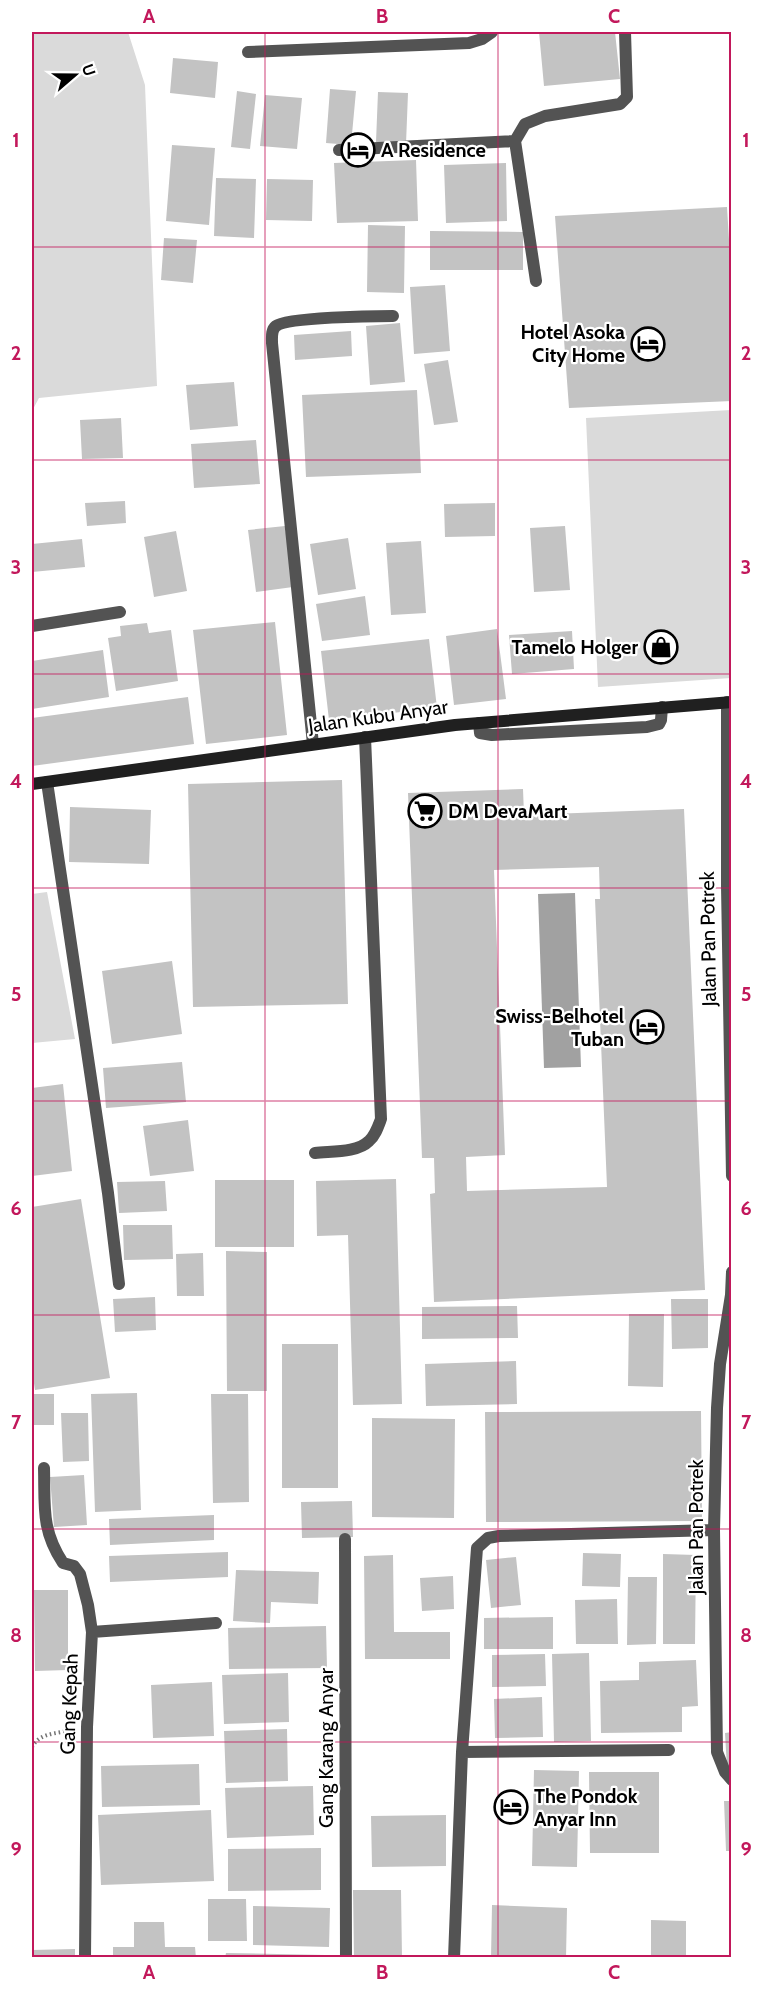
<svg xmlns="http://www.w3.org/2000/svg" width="763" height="1989" font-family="Cabin,sans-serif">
  <rect width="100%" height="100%" fill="#fff"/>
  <path fill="#dadada" d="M32,32H128L145,85L157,386L39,398L32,411Z
    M731,410V678L598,687L586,418Z
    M47,892L75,1039L32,1043V894Z"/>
  <path fill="#a1a1a1" d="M575,893L581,1067L544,1068L538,894Z"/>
  <path fill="#c3c3c3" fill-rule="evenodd" d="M539,32H615L620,79L544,86Z
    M173,58L218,62L215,98L170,93Z
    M330,89L356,91L351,145L326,143Z
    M237,91L256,94L250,149L231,147Z
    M378,92L408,93L406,144L376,142Z
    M265,95L302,98L297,149L260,146Z
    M172,145L215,148L209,225L166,221Z
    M416,160L418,221L337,223L334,163Z
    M506,163L507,221L446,223L444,165Z
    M216,178L256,179L254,238L214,236Z
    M267,179L313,180L312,221L266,220Z
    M727,207L732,288V401L569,408L555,216Z
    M368,225L405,226L404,293L367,292Z
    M430,231L523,232V270H430Z
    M164,238L197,240L193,283L161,280Z
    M445,285L450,351L414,354L410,287Z
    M400,323L405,382L370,385L366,326Z
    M351,331L352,356L295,360L294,335Z
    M448,360L458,422L434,425L424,364Z
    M234,382L238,426L190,430L186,385Z
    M417,390L421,473L306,477L302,395Z
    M121,418L123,458L82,459L80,420Z
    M256,440L260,484L194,488L191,444Z
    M125,501L126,523L87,526L85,503Z
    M495,503V536L445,537L444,504Z
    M285,526L293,587L256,592L248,530Z
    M565,526L570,590L534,592L530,528Z
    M176,531L187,591L154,597L144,537Z
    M348,538L356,589L318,595L310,544Z
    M82,539L85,567L32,572V544Z
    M421,541L426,613L391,615L386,543Z
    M365,596L370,635L322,641L316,604Z
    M275,622L287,735L206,744L193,630Z
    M147,623L149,633L171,630L178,681L116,691L108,638L121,636L120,626Z
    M497,629L506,699L454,705L446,636Z
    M572,631L574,669L512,674L509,635Z
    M429,639L437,708L329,720L321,651Z
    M103,650L109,697L32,709V661Z
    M188,697L194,744L32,766V718Z
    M342,780L348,1004L193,1007L188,784Z
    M523,789L524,815L684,809L705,1290L434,1302L430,1194L435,1193L434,1158H422L408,793ZM599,867L600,899H595L607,1187L467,1191L466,1157L505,1155L494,870Z
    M70,807L151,810L149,864L69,862Z
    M172,961L182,1034L112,1044L102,971Z
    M182,1062L186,1102L106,1108L103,1068Z
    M63,1084L72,1171L32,1176V1088Z
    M188,1120L194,1171L150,1176L143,1126Z
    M396,1179L402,1404L353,1405L348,1235L317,1236L316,1181Z
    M215,1180H294V1247H215Z
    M165,1181L167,1211L119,1213L117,1182Z
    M81,1199L110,1378L35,1390L32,1370V1207Z
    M123,1225H172L173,1259L124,1260Z
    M226,1251L267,1252V1391H227Z
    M203,1253L204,1296H177L176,1254Z
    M155,1297L156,1330L115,1332L113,1299Z
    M671,1299H708V1348L672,1349Z
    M517,1306L518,1338L422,1339V1307Z
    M629,1314H664L663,1387L628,1386Z
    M282,1344H338V1488H282Z
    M516,1361L517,1404L426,1406L425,1364Z
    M137,1393L141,1510L95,1512L91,1394Z
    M32,1394H54V1425H32Z
    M211,1394H248L249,1502L213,1503Z
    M701,1411L702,1521L486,1522L485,1412Z
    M61,1413H88L89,1461L63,1462Z
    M372,1418L455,1419L454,1518L372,1517Z
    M84,1475L87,1525L54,1527L50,1477Z
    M352,1501L353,1537L302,1538L301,1502Z
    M214,1515V1540L110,1545L109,1519Z
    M228,1552V1577L110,1582L109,1556Z
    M583,1553L621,1554L620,1587L582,1586Z
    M663,1554L696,1555L695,1644H663Z
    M393,1555L394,1632H450V1659H365L364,1556Z
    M516,1557L521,1605L491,1608L486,1560Z
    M236,1570L319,1572L318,1604L271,1602L270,1623L233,1621Z
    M453,1576L454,1609L422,1611L420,1578Z
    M628,1577H657L656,1644L627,1645Z
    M34,1590H68V1670L35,1671Z
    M617,1599L618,1644H576L575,1600Z
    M553,1617V1649H484V1618Z
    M326,1626L327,1668L229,1669L228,1628Z
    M589,1653L591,1741L554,1742L552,1654Z
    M545,1654L546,1686L492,1687V1655Z
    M696,1660L698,1706L682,1707V1732L601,1733L600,1681L639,1680V1662Z
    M288,1673L289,1722L224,1724L222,1675Z
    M212,1682L214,1736L153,1738L151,1685Z
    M542,1697L543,1737L495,1738L494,1699Z
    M287,1729L288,1781L226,1783L224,1731Z
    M732,1732V1768H727L725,1733Z
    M199,1764L200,1805L102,1807L101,1766Z
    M534,1770L579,1771L577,1867L532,1866Z
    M589,1772H659V1853H590Z
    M313,1786L314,1835L227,1838L225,1788Z
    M724,1801H732V1851H726Z
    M211,1810L214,1881L101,1885L98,1815Z
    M446,1815V1866L372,1867L371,1816Z
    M321,1848V1890L228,1891V1849Z
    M353,1890H401L402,1958H354Z
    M208,1899H246L247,1941H208Z
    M492,1905L567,1908L566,1958H491Z
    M253,1906L330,1908L329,1947L253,1945Z
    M651,1920L686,1921V1958H651Z
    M134,1922H164L165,1947H195L196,1958H113V1947H134Z
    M75,1949V1958H32V1950Z
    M226,1953L325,1955V1958H225Z"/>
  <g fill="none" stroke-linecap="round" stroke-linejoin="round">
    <path stroke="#757575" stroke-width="4" stroke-dasharray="1.5 3" stroke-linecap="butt" d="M32,1747C39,1734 53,1734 66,1731"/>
    <path stroke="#535353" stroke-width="12" d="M479,723L480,733L492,735L647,727L659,724L661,720L662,707"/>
    <path stroke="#535353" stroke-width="12" d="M248,52L469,43L482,39L492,32
      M515,141L536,281
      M339,150L515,141L525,124L545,116L620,104L627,97L625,32
      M32,626L120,612
      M727,702V886L732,1176
      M313,744L272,343C272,337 271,330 276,326C287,317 375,316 393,316
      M47,782L108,1193L119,1284
      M315,1153C331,1151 357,1153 369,1141C375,1136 378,1127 381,1119L365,737
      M732,1272L731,1295L720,1364L717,1408L714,1530L717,1752L725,1772L732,1780
      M44,1468C45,1506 41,1530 63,1563L74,1566L80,1574L88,1605L92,1632L87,1727L85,1958
      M345,1539L346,1958
      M92,1632L216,1623
      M462,1752L669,1750
      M454,1958L462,1752L477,1548L488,1538L499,1536L714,1530"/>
    <path stroke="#202020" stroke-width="12" d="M32,784L455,725L732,702"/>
  </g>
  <path fill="none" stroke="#c2185b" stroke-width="1.5" stroke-opacity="0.55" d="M265,32V1958M498,32V1958M32,247H732M32,460H732M32,674H732M32,888H732M32,1101H732M32,1315H732M32,1529H732M32,1742H732"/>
  <defs>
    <g id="hotel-ring" transform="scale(1.725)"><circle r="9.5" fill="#fff" stroke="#000" stroke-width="1.5"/><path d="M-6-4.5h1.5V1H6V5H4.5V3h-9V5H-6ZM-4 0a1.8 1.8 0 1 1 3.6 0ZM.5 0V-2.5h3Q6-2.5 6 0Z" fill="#000"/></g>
    <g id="shop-ring" transform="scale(1.725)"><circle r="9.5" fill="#fff" stroke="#000" stroke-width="1.5"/><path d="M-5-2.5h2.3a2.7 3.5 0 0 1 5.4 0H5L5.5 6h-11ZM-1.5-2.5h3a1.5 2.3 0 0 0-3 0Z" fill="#000"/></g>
    <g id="supermarket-ring" transform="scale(1.725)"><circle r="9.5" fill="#fff" stroke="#000" stroke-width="1.5"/><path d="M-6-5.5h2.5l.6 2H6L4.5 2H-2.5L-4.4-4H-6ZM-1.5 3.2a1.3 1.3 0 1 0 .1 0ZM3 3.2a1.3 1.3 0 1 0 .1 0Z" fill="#000"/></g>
  </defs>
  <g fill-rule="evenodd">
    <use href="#hotel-ring" x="358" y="150"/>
    <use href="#hotel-ring" x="648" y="344"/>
    <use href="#shop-ring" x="661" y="647"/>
    <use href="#supermarket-ring" x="425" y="811"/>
    <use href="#hotel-ring" x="647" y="1027"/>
    <use href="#hotel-ring" x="511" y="1807"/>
  </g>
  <g text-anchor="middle" stroke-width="4.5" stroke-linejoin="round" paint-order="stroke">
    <g font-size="20" font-weight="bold" fill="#000" stroke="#fff" text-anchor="start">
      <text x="381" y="157">A Residence</text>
      <text x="625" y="339" text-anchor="end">Hotel Asoka<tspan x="625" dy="23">City Home</tspan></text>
      <text x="638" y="654" text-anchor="end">Tamelo Holger</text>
      <text x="448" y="818">DM DevaMart</text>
      <text x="624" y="1023" text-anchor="end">Swiss-Belhotel<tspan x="624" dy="23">Tuban</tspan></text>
      <text x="534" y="1803">The Pondok<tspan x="534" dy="23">Anyar Inn</tspan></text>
    </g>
    <g font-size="20" fill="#000" stroke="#fff">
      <text transform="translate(378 716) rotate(-8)" y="7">Jalan Kubu Anyar</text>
      <text transform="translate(708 939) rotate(-91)" y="7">Jalan Pan Potrek</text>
      <text transform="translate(696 1527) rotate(-90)" y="7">Jalan Pan Potrek</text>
      <text transform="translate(69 1704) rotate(-88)" y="7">Gang Kepah</text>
      <text transform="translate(326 1748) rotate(-90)" y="7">Gang Karang Anyar</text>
    </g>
  </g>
  <rect width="763" height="1989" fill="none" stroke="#ffffff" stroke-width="66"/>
  <g transform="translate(75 75) rotate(70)" stroke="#ffffff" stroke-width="4.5" paint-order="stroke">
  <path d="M0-4.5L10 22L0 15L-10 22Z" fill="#000000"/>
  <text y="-9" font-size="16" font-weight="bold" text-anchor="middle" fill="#000000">U</text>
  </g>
  <rect x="33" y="33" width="697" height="1923" fill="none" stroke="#c2185b" stroke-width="2"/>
  <g font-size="20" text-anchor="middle" font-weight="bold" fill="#c2185b">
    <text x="149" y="23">A</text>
    <text x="382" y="23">B</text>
    <text x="614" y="23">C</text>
    <text x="16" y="147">1</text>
    <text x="746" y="147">1</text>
    <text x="16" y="360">2</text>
    <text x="746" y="360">2</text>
    <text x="16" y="574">3</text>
    <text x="746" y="574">3</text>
    <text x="16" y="788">4</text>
    <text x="746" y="788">4</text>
    <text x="16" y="1001">5</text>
    <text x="746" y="1001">5</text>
    <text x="16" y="1215">6</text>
    <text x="746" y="1215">6</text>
    <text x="16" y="1429">7</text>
    <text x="746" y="1429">7</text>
    <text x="16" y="1642">8</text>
    <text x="746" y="1642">8</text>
    <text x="16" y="1856">9</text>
    <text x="746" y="1856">9</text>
    <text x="149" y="1979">A</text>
    <text x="382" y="1979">B</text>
    <text x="614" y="1979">C</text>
  </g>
</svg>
